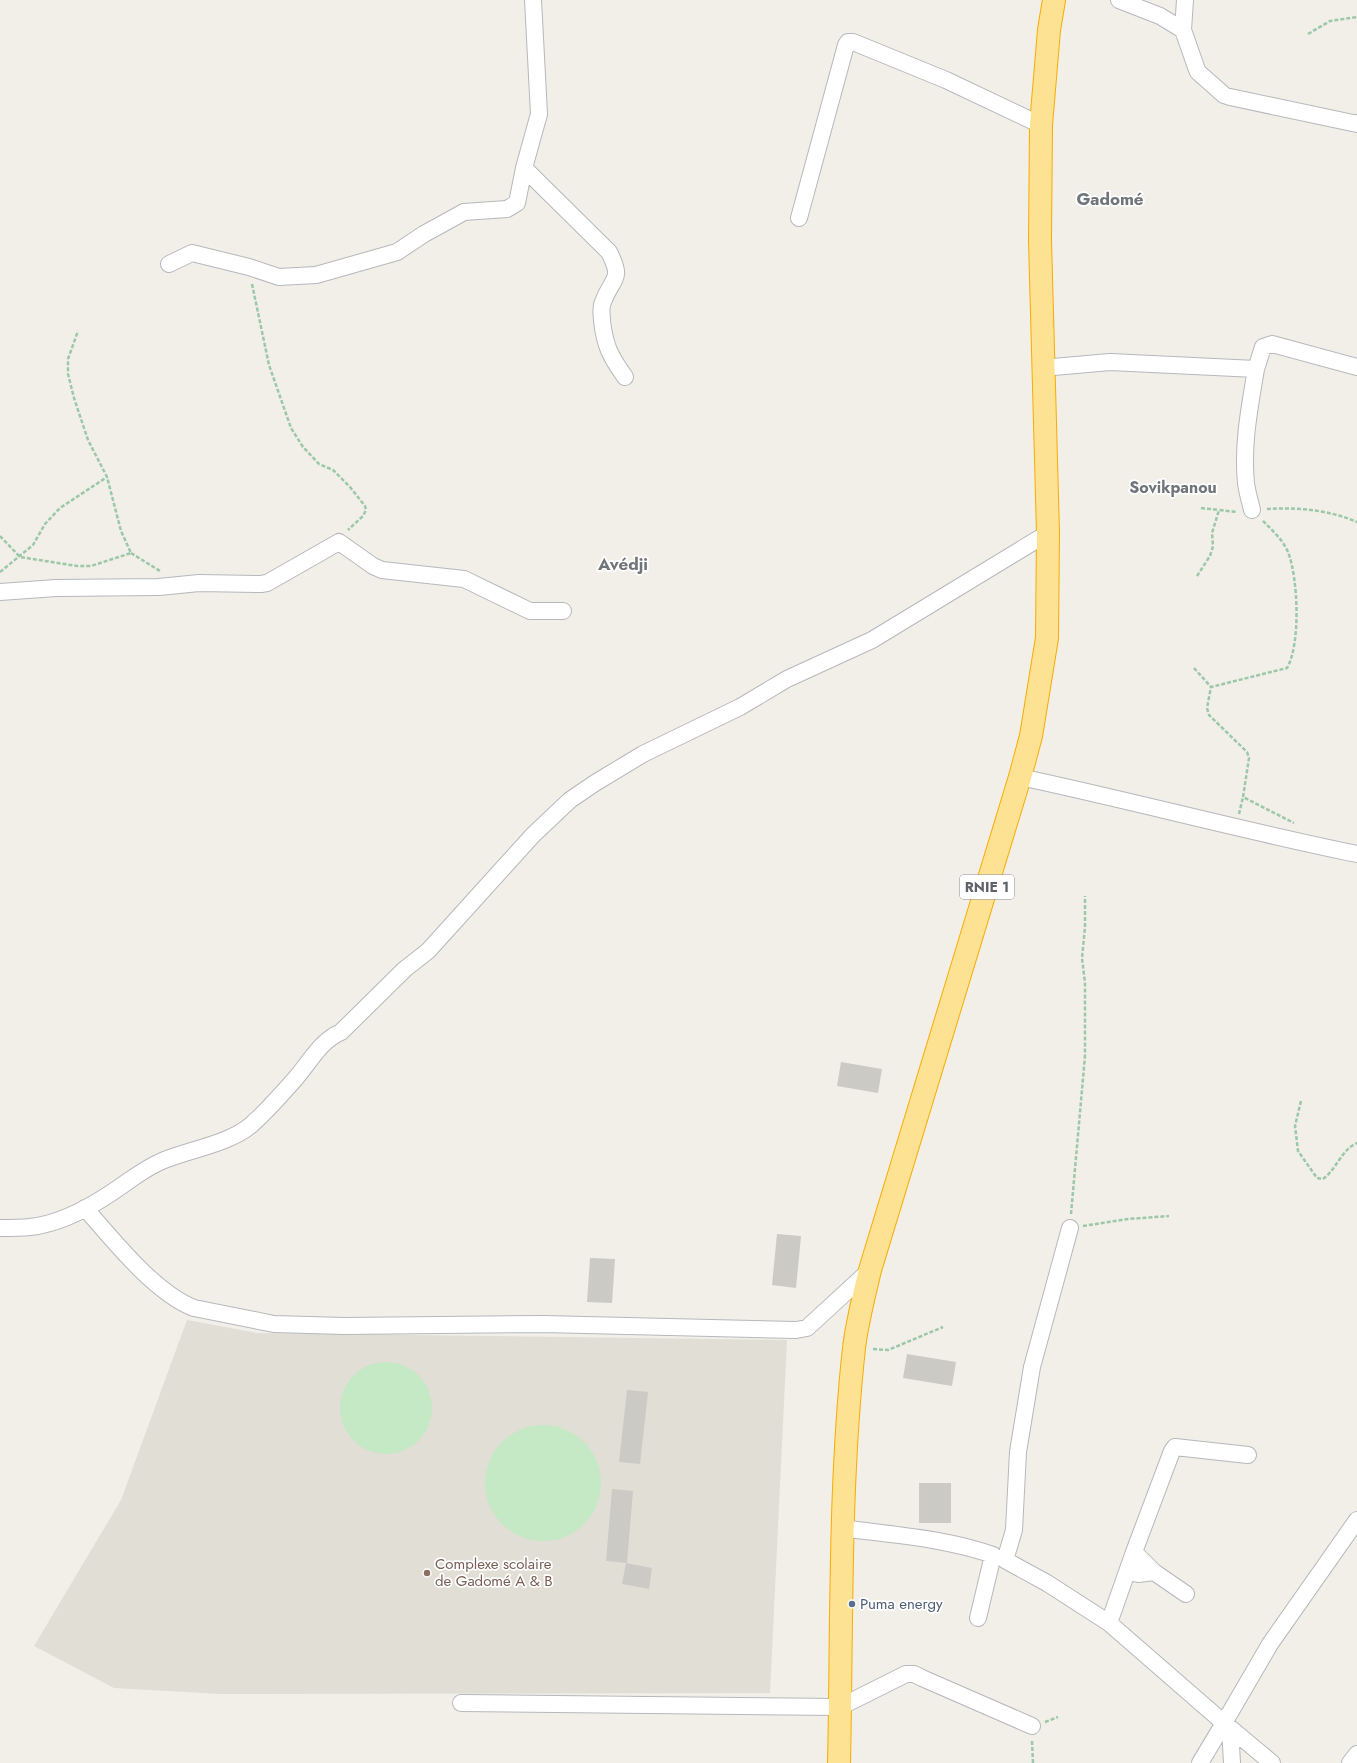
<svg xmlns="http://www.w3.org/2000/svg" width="1357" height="1763" font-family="Jost,sans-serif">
  <rect width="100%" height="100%" fill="#f1efe8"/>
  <path fill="#e1ded6" d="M187,1320L257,1333L787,1340L770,1693L221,1694L114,1688L34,1646L121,1500Z"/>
  <path fill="#c5e8c5" d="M340 1408a46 46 0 1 1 92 0a46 46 0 1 1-92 0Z
    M485 1483a58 58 0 1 1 116 0a58 58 0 1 1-116 0Z"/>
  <path fill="#cccac5" d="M841,1062L882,1069L878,1093L837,1086Z
    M777,1234L801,1236L796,1288L772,1285Z
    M590,1258L615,1259L612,1303L587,1302Z
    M907,1354L956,1362L952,1386L903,1378Z
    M627,1390L648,1392L640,1464L619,1462Z
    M919,1483H951V1523H919Z
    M612,1489L633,1491L627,1563L606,1561Z
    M626,1563L652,1568L649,1589L622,1584Z"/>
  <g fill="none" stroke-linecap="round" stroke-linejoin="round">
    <g stroke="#b5b8bc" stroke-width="18">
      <path id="street" d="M1119,0L1160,16L1183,30
        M1185,0L1183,30L1196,67L1198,72L1224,95L1230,97L1357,124V123
        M524,168L539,114L533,0
        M799,218L846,45L848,42H853L946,80L1041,125
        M169,264L192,253L249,267L279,277L316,275L397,252L424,234L464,212L507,209L517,203L524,168L609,252C624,281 612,277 603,302C600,308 602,315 602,321C605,346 610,356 625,377
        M1042,368L1110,362L1256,369L1263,347L1272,344L1357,367
        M1252,510C1250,501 1247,492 1246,483C1242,444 1250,406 1256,369
        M0,592L56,588L159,587L199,583L261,584L267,583L339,542L373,566L382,570L464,579L530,611H563
        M1020,777C1133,801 1244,831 1357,854
        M85,1208C113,1240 155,1293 194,1308L274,1324L344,1326L543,1324L796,1330L807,1328L870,1270
        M0,1228C10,1228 20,1228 30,1227C59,1224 87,1209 111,1193C128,1182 143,1169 162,1161C188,1150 231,1143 251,1125C267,1111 281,1095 295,1079C310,1062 320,1041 341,1032L405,969L428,951L533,835L570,800L595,783L643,754L740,707L787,679L872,640L1048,533
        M1070,1228L1032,1367L1018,1452L1014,1530L1005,1560L1047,1583L1109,1623
        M842,1528C892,1535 945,1538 993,1555L978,1618
        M1134,1552L1109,1623L1224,1723L1270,1644L1357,1520
        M1127,1572L1138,1574L1154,1572L1134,1552L1172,1451L1175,1447L1248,1455
        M1154,1572L1186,1594
        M461,1703L840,1707L906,1674H914L922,1678L1032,1726
        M1230,1728L1232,1763
        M1200,1763L1224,1723L1272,1763
        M1350,1763L1357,1754"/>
    </g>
    <g stroke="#f9ab00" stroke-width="24">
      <path id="highway" d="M839,1763C842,1625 839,1485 854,1348C857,1322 864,1296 870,1270L1020,777L1031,736L1047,638L1048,533L1040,240L1041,125L1049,30L1054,0"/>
    </g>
    <path stroke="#9cc7a9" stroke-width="2.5" stroke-dasharray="4 2" stroke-linecap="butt" d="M1308,34L1330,21L1357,17
      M252,284L269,365L291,428L303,447L319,464L333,470L350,487L365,506L366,510L363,516L348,530
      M1201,508L1219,510
      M1267,509C1296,507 1330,510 1357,522
      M1263,521C1272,530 1283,540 1288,552C1298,577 1301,644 1287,668L1211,687L1207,708L1209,715L1247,752L1249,758L1243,797L1294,823
      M0,536L20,557L77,566H91L131,553L121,531L107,477L88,440L74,398L68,374V359L78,331
      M131,553L160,571
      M0,572L33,545L45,524L60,508L107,477
      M1197,576L1210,556L1213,546L1212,533L1219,510L1237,512
      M1194,668L1211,687
      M1239,814L1243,797
      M1301,1101L1295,1126L1298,1151L1317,1178L1323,1179C1336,1170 1342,1149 1357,1143
      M1071,1214L1085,1056V983L1082,958L1085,927V896
      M1083,1226L1128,1219L1169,1216
      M873,1349L888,1350L943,1327
      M1045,1722L1058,1717
      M1032,1741L1033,1763"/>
    <use href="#street" stroke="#fff" stroke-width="16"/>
    <use href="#highway" stroke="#fde293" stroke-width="22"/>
  </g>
  <circle fill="#8d6e63" stroke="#fff" stroke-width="1.5" cx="427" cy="1573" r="4"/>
  <circle fill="#5c6f8a" stroke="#fff" stroke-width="1.5" cx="852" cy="1604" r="4"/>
  <g text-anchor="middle" stroke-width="3.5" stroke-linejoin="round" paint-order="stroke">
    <rect fill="#fff" stroke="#8f9295" stroke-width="1" x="960" y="875" width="54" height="24" rx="3"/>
    <g font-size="14" font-weight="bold" fill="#5f6368">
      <text x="987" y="892">RNIE 1</text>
    </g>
    <g font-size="15" fill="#785e54" stroke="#fff" text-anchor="start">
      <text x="435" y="1569">Complexe scolaire<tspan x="435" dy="17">de Gadomé A &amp; B</tspan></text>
    </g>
    <g font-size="15" fill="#4e5e75" stroke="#fff" text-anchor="start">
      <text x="860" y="1609">Puma energy</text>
    </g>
    <g font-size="16" font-weight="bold" fill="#70757a" stroke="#fff">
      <text x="1173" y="493">Sovikpanou</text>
    </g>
    <g font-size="17" font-weight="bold" fill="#70757a" stroke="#fff">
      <text x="1110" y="205">Gadomé</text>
      <text x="623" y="570">Avédji</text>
    </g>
  </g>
</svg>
